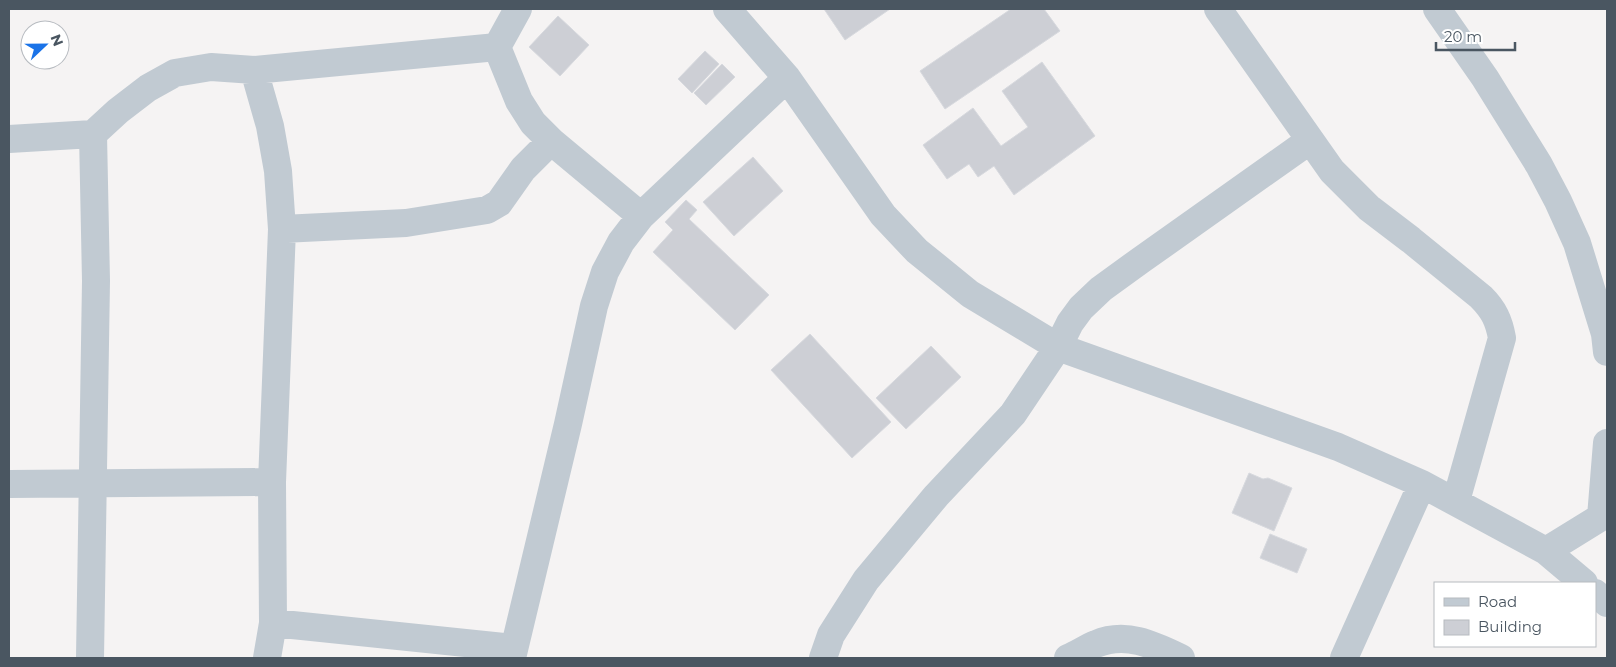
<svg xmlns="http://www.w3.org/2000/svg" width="1616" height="667" font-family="Montserrat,sans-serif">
  <rect width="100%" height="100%" fill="#f5f3f3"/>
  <path fill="#cdcfd5" stroke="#d7d9de" d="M824,9H890L845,40Z
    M1011,9H1044L1060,31L945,109L920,71Z
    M558,16L589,45L560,76L529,47Z
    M705,51L719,64L692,93L678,79Z
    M1042,62L1095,136L1014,195L994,166L978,177L969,164L947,179L923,145L973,108L1001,146L1028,127L1002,91Z
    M722,64L735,77L706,105L694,93Z
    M753,157L783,191L734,236L703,202Z
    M686,200L697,210L689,219L769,295L735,330L653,252L673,230L665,222Z
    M810,334L891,422L852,458L771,370Z
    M931,346L961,377L906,429L876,398Z
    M1249,473L1263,479L1268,478L1292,488L1274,531L1232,513Z
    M1270,534L1307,549L1297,573L1260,558Z"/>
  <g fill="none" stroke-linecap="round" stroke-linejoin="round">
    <path stroke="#c1cad2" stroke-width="28" d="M727,9L787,78L883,215L917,251L970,294L1058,347L1338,447L1422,484L1546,551L1584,583
      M1218,9L1332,171L1369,208L1411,240L1481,297C1494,310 1499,321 1502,338L1456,501
      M1437,9L1485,78L1539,165L1558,201L1577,243L1605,334L1607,352
      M497,47L519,101L533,123L551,141L641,216
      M497,47L518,9
      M254,70L270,126L278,171L282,229L272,482L273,623L267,658
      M9,139L93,134L118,111L148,88L175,73L211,67L254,70L497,47
      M282,229L406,223L487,210L499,203L523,169L551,141
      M9,484L272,482
      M1601,517L1607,443
      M1546,551L1601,517L1607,511
      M1595,593L1607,603
      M273,623L514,648
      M90,658L96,281L93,134
      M512,658L568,424L594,306L605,272L621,242L641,216L787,78
      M823,658L831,635L866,580L936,496L1013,414L1058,347L1070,323L1081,308L1101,289L1141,260L1309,141
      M1068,658C1078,654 1086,648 1096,644C1126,631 1154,645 1181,658
      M1344,658L1422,484"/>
  </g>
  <rect width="1616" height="667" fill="none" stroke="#4a5661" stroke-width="20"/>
  <rect x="1434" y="582" width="162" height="65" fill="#ffffff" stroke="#b7bbc0"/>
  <rect x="1444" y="598" width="25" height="8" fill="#c1cad2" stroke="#b7bbc0"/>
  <text x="1478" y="607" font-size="15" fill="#4a5661">Road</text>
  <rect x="1444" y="620" width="25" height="15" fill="#cdcfd5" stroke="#b7bbc0"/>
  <text x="1478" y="632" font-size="15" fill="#4a5661">Building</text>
  <g transform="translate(45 45) rotate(68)"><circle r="24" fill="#ffffff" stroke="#b7bbc0"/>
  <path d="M0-4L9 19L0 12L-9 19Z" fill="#1a73e8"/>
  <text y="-8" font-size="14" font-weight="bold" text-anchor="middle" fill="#4a5661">N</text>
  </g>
  <path d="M1436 42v8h79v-8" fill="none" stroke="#4a5661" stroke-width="2.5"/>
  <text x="1444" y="42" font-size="15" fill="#4a5661" stroke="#ffffff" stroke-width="4" paint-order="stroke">20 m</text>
</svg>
